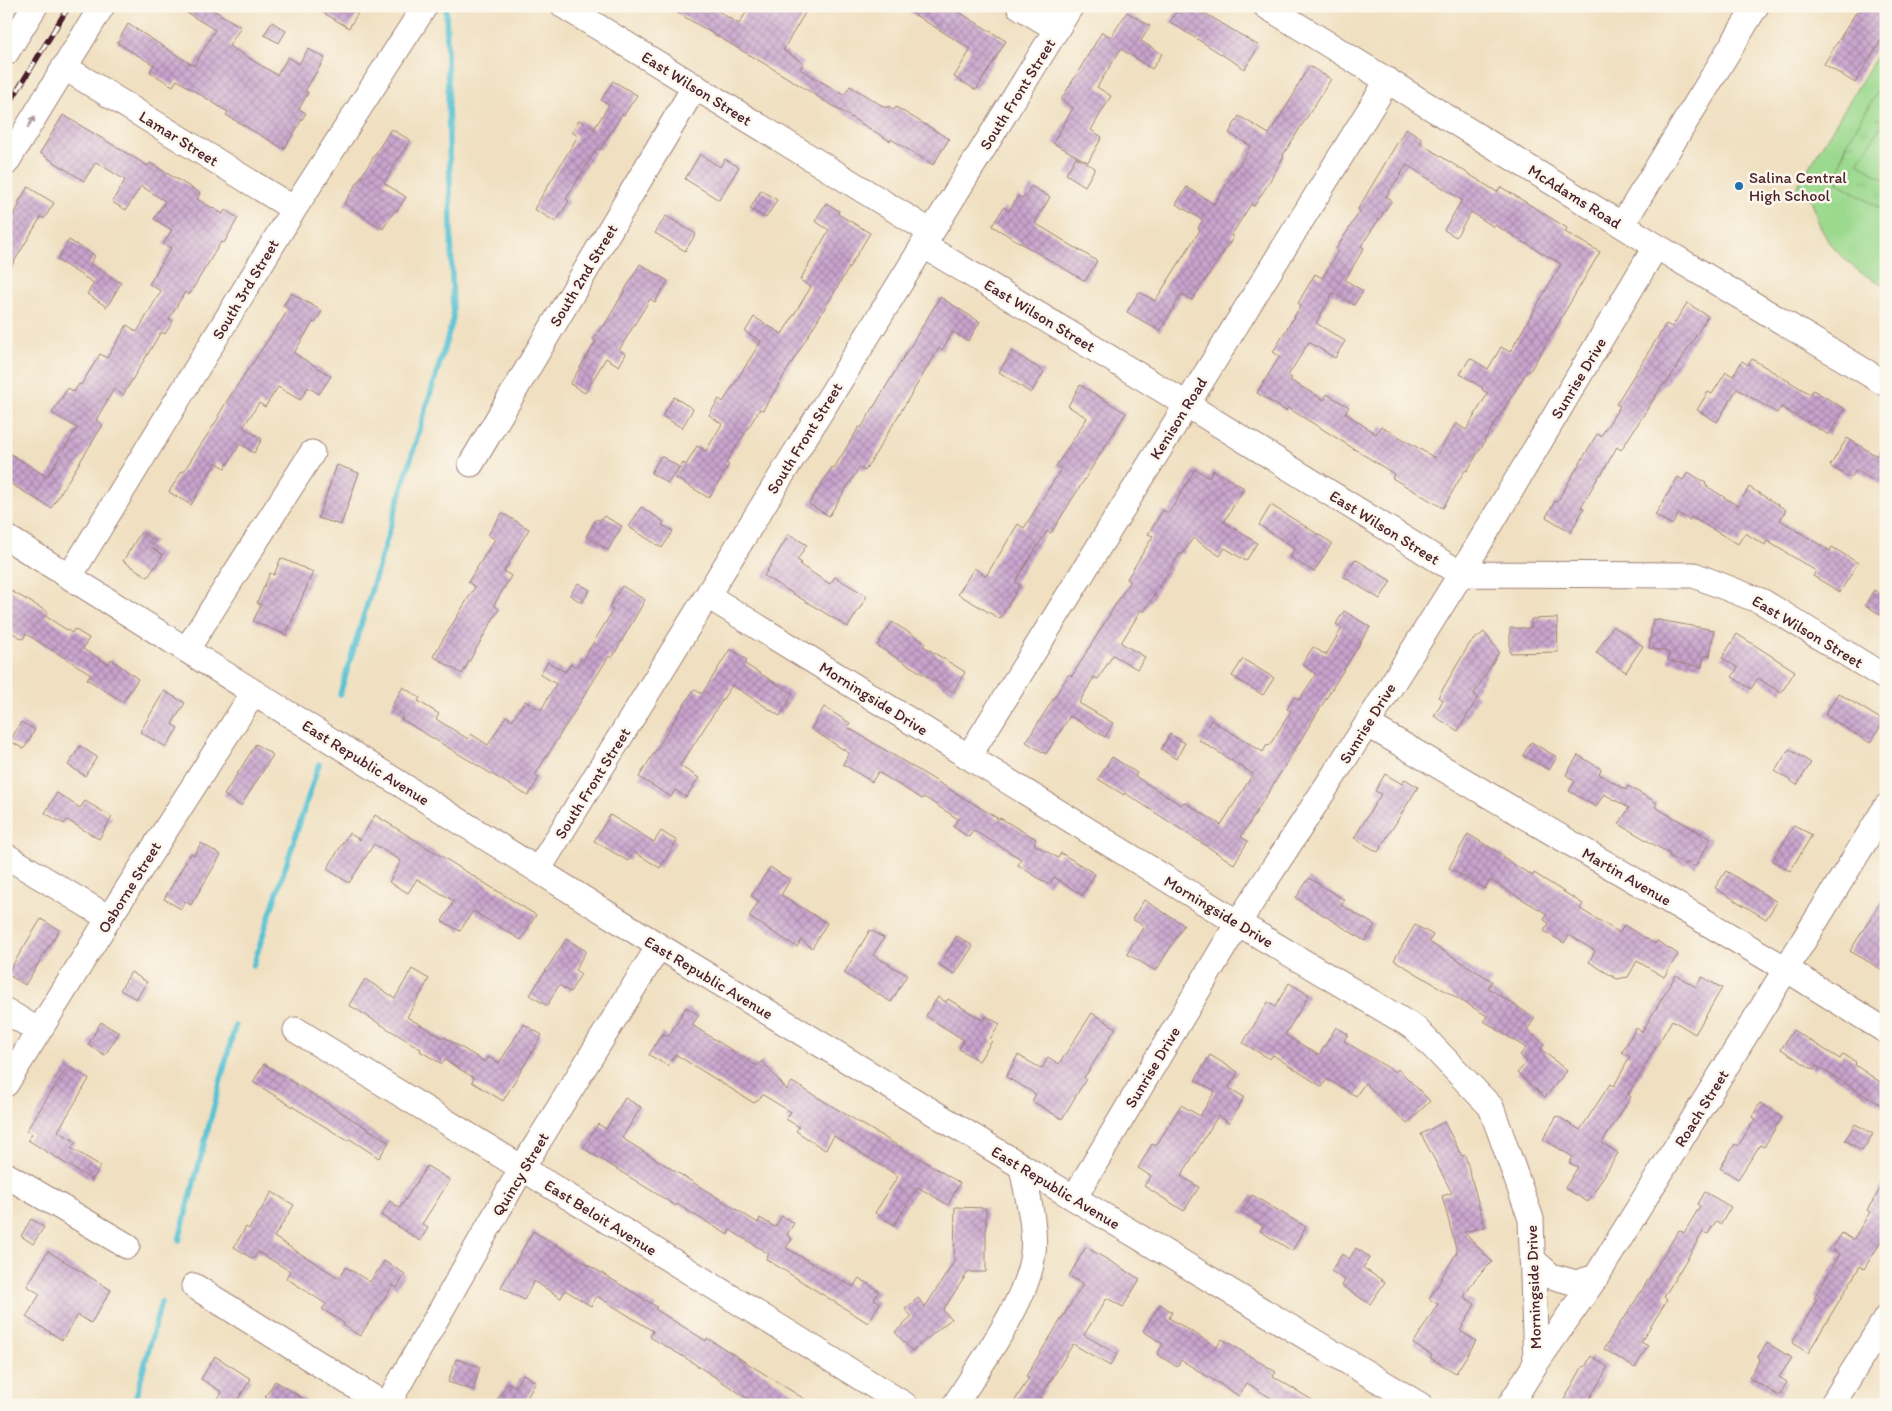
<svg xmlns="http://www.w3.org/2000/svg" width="1892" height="1411" font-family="Itim,sans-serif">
  <defs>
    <pattern id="grass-tufts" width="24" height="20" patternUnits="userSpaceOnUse" patternTransform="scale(1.25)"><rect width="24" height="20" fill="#9bd98e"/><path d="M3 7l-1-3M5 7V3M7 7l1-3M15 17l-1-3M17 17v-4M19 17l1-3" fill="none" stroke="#87ba7b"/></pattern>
    <pattern id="building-cross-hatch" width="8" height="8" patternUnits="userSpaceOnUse" patternTransform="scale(1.25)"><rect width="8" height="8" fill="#c9a4ce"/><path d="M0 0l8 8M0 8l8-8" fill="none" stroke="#a585a7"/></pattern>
  </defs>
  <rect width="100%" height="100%" fill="#fbf7ec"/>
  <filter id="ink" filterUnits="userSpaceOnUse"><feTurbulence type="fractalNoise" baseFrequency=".02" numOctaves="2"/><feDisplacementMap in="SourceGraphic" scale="10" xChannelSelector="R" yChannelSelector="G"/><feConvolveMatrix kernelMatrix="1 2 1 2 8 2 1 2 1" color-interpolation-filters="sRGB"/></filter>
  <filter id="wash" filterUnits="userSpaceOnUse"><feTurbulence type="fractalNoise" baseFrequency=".0096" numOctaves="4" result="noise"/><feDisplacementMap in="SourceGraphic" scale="20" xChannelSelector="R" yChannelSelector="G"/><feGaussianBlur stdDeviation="1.12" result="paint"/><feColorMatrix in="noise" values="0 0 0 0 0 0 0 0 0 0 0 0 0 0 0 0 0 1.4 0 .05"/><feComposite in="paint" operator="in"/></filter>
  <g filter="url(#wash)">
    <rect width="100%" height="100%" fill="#f0e0c1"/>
    <path fill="url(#grass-tufts)" stroke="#727c5c" d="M1886,78V212L1838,183C1840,143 1865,111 1886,78Z"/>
    <path fill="#9bd98e" stroke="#727c5c" d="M1886,41V78L1847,143L1842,157L1838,183L1886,212V285C1856,274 1828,249 1817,219C1815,212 1814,206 1811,200L1795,190Z
      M1886,118V180L1858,163Z"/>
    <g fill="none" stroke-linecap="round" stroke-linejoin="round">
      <path stroke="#58c2d3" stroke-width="5.5" d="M340,694L453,319L446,6
        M253,966L319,764
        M179,1240L235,1026
        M134,1405L161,1302"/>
    </g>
    <g id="blocks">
      <path fill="url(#building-cross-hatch)" fill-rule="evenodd" d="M176,6H207L241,27L229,46L277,75L288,57L299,64L308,49L325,58L305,91L308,93L299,109L306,113L284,149L226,115L228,112L177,80L173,86L150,72L154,65L117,43L128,24L194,66L215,30Z
        M312,6H362L349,28Z
        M666,6H710L739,24L750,6H809L783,50L804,63L800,69L844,95L850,86L886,108L888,106L894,110L896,107L949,139L933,165L891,139L890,141L862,124L770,67Z
        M900,6H949L1006,41L976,90L954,77L971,49Z
        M1180,6H1193L1259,46L1245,69L1170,22Z
        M1860,6H1886V32L1855,83L1824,64Z
        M1127,12L1150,26L1141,41L1162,54L1152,69L1121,49L1097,87L1111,96L1091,130L1102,137L1088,162L1053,143L1073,108L1061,100L1102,32L1111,37Z
        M272,22L286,31L279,43L264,35Z
        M1309,66L1331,79L1283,155L1284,156L1267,186L1254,206L1251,204L1231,236L1233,238L1192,300L1182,294L1160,331L1127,312L1139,292L1155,301L1200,230L1198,228L1203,220L1176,204L1187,187L1214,204L1251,146L1229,133L1239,116L1269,134L1296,91L1295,90Z
        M613,81L637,95L624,115L622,114L600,150L597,148L566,199L569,201L556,222L534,209L578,136L572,132L579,120L594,129L609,105L601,100Z
        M63,115L148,166L150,163L200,193L197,199L223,214L225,210L238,218L224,243L221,242L189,295L185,292L169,319L173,321L165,334L161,332L123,395L114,389L96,420L103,425L51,508L6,481V451L47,477L77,428L52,413L68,388L74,392L79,384L81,385L100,354L107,358L127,325L137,332L161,291L149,284L171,248L163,244L172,230L154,219L165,201L141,186L126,210L112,202L125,180L96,162L84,181L40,153Z
        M1406,128L1423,139L1420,143L1497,192L1501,187L1567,228L1565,232L1600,252L1530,371L1528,370L1484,441H1485L1467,471L1465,470L1443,508L1392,478L1394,474L1340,440L1288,408L1286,411L1257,393L1280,356L1273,352L1301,305L1298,303L1315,274L1322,278L1338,251L1336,249L1360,211L1358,209ZM1407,165L1462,200L1444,230L1456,237L1471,212L1494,227L1495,225L1561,264L1510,352L1501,347L1488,369L1470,358L1460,374L1483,388L1482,390L1488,393L1466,430L1456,423L1435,458L1381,426L1376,434L1345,413L1349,407L1327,394L1324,400L1290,380L1292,378L1288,376L1309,342L1335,358L1345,341L1316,323L1333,293L1354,305L1363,291L1345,280L1364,248L1361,246L1392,200L1386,196Z
        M391,129L410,140L384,183L406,197L397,211L395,210L383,229L344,204Z
        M700,154L720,167L725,159L739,167L719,200L685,179Z
        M1076,157L1095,168L1085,186L1066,174Z
        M1031,186L1050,197L1035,223L1097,261L1085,281L992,226L1004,207L1009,211L1018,196L1023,199Z
        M28,187L54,203L44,219L41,217L6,275V227L20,204L18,203Z
        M761,190L777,200L766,218L750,209Z
        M826,203L839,211L838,214L870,233L791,364L763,410L760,409L726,463L729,465L709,498L674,477L683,463L686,465L697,446L706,451L722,424L709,415L719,399L723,402L761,341L745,332L754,317L782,334L811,287L800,280L829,230L815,221Z
        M666,216L696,234L685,251L655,233Z
        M69,240L95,256L90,264L121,283L107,307L87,294L94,283L57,260Z
        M640,264L668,281L655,302L650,299L619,350L626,354L619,366L606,358L585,393L570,384L596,341L593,340L603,325L604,326Z
        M291,293L322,311L315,323L313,322L294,353L331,376L319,394L308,387L300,400L278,387L265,407L259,403L243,427L262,439L254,453L240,444L225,468L216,462L191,505L169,492L182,471L183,472L219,417L218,416L230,396L283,318L288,309L283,306Z
        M940,297L980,322L968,341L953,332L942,350L939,348L865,471L859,468L829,516L809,504L832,467L834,468L859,427L861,428Z
        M1687,303L1708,316L1666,384L1664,383L1621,450L1617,447L1601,475L1600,474L1581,507L1584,508L1571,532L1546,517L1555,501L1557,502L1597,434L1601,436L1620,406L1616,404L1666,324L1672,327Z
        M1012,351L1044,372L1031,393L999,372Z
        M1752,359L1810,394L1813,390L1845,409L1829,435L1781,407L1777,413L1737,389L1717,422L1697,410L1708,392L1712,394L1726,372L1733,376L1742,361L1748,365Z
        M1080,385L1126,413L1051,533L1047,531L1015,582L1020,585L1000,619L958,594L974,568L986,576L1018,524L1024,528L1061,469L1056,466L1087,418L1068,406Z
        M674,397L693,409L682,428L662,416Z
        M1847,438L1877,456L1886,441V488L1856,470L1851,478L1830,466Z
        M661,456L679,467L668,483L651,473Z
        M337,465L359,473L341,525L318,518Z
        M1195,469L1209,478L1213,470L1244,488L1224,522L1257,543L1246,561L1225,548L1220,556L1193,538L1182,555L1180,553L1144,612L1141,610L1121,643L1145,657L1137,669L1113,655L1098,679L1094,677L1079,703L1113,723L1105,737L1070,716L1046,754L1026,742L1069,674L1072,676L1130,581L1127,579L1153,536L1148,534L1163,510L1168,513L1174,505Z
        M1688,472L1706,483L1705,485L1738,506L1749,487L1786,510L1780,520L1830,551L1832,547L1858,563L1840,592L1813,576L1816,571L1767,541L1765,545L1745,533L1738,544L1691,517L1690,520L1679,514L1672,525L1655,515L1678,477L1683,480Z
        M1271,505L1332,543L1314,572L1290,557L1295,548L1259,525Z
        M641,507L664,522L662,525L673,531L662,548L629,527Z
        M502,513L529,529L504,571L511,576L494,605L499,609L462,674L433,656L475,587L468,582L495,539L488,535Z
        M604,516L622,526L608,550L586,537L596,519L600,521Z
        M141,532L155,541L151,547L163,555L148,577L123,561Z
        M789,534L807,545L797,560L801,562L800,565L830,584L835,577L867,596L848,627L764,576Z
        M281,558L313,572L286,635L253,621L261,605L257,603L270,573L274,575Z
        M1355,559L1391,581L1380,599L1344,577Z
        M578,583L590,590L582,603L570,595Z
        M622,586L645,600L612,658L609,656L535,775L539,778L528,796L401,719L403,715L391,707L403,687L420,698L418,701L439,714L436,719L468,739L471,734L488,745L506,716L512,720L525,701L541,710L556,684L540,674L548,662L565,672L571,664L576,667L581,659L583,660L613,610L609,608Z
        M6,588L48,612L45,616L72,633L74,629L89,638L83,649L108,664L111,659L138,679L123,702L87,679L91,674L26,634L23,639L6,629Z
        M1874,590L1886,598V618L1865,605Z
        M1344,611L1370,627L1241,837L1248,841L1234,864L1125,793L1124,795L1098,779L1112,757L1137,773L1135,776L1181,805L1184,802L1221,825L1253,774L1199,740L1211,720L1263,752L1267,745L1269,746L1291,711L1287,709L1294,697L1299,700L1316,674L1302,664L1313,647L1326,655L1342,628L1336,624Z
        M1557,618L1558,652L1510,653V628H1531V619Z
        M1653,619L1714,630L1710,656L1704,655L1702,667L1668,661L1669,652L1649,648Z
        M892,622L926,643L923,646L965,672L953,692L877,646Z
        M1613,626L1643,646L1626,672L1596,653Z
        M1484,632L1499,652L1474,694L1478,697L1458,731L1434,716L1443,700L1438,697L1470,643Z
        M1737,634L1795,671L1781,693L1758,678L1751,689L1732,677L1738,668L1722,658Z
        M730,649L747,660L745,664L793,694L780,716L732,685L680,766L699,778L686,797L675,790L671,797L639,777L694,689L702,694Z
        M1243,659L1274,678L1263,695L1232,676Z
        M164,691L185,703L172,724L178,728L166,747L140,732Z
        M1838,693L1884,721L1870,743L1825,715Z
        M824,707L850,723L847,727L999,819L1000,818L1036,839L1034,844L1058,858L1061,853L1095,874L1082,895L1054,877L1049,885L1018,865L1021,859L973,830L969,837L953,827L958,819L924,797L922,799L878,772L872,782L843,764L849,753L811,729Z
        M21,722L35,730L24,749L10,741Z
        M1170,734L1185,743L1176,759L1161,749Z
        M1531,742L1557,757L1549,770L1523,755Z
        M256,744L273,755L241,806L224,795Z
        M80,746L97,757L85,776L68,765Z
        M1789,749L1811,763L1797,785L1775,771Z
        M1578,755L1601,769L1599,774L1626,790L1628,786L1657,803L1655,807L1711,839L1695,867L1687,862L1685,865L1669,856L1670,854L1619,824L1629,808L1604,794L1596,807L1569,791L1575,781L1566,775Z
        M1385,774L1402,784L1405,779L1418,787L1378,852L1354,838L1381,794L1375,791Z
        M57,793L80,808L85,801L112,817L99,839L67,820L64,824L45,813Z
        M375,815L536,915L521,940L473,911L460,931L442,921L454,901L417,879L408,893L389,882L401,861L374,844L349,883L327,869L349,833L360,840Z
        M610,815L654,842L661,831L677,841L660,868L634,852L628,861L594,841Z
        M1794,825L1812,835L1790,871L1772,861Z
        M1468,834L1504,856L1503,858L1533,876L1534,873L1583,904L1580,909L1620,933L1624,925L1655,944L1657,941L1678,954L1664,977L1637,961L1628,977L1617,979L1589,962L1595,951L1569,935L1564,943L1544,931L1549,923L1544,920L1547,914L1490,880L1485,889L1449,868Z
        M201,843L221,855L191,905L185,901L181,909L164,899L191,853L194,855Z
        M770,867L790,880L781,895L827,923L812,948L801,940L797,947L749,917L759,901L751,896Z
        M1726,871L1777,902L1766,919L1715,888Z
        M1309,878L1345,900L1341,905L1375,925L1365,941L1296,898Z
        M1886,893V972L1850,951Z
        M1144,900L1184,925L1156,971L1127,954L1144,926L1132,919Z
        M41,919L59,930L25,985L7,974Z
        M1415,925L1433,935L1429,942L1492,981L1488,988L1535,1018L1527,1030L1544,1044L1541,1049L1567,1071L1545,1097L1517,1073L1527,1062L1520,1055L1526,1048L1484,1021L1487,1016L1394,960Z
        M870,930L884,938L873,955L907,975L891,1002L844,973Z
        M957,936L973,946L955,974L939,965Z
        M566,939L586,951L575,970L581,974L570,992L559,985L547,1006L530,995Z
        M412,969L429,979L407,1017L443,1038L444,1037L485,1062L488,1057L499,1063L524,1024L542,1035L503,1101L472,1082L474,1078L445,1060L442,1064L420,1051L421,1049L349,1005L365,979L395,998Z
        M131,972L147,982L136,999L120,990Z
        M1676,975L1696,987L1702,977L1722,988L1695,1034L1672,1020L1628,1095L1631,1097L1602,1143L1618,1153L1588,1202L1565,1188L1578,1167L1569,1163L1573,1157L1543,1139L1557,1116L1580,1130L1610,1084L1614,1086L1630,1057L1622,1052L1636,1028L1642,1032Z
        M1289,983L1309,995L1285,1035L1319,1055L1336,1027L1348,1034L1344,1041L1395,1072L1398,1069L1430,1101L1407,1124L1365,1083L1356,1096L1327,1079L1322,1087L1273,1055L1270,1059L1243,1043L1268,1002L1275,1007Z
        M938,997L946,1002L948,999L984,1021L986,1016L1000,1024L990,1039L992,1041L979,1061L959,1049L964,1040L926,1016Z
        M686,1007L699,1015L692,1025L757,1066L762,1061L787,1090L792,1082L960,1183L948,1205L918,1187L894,1225L875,1213L898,1176L834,1136L825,1150L796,1131L799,1127L786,1119L791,1112L763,1095L754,1103L675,1054L668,1066L649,1055L662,1033L668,1037Z
        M1092,1013L1116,1028L1084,1078L1086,1079L1062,1119L1032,1101L1036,1094L1006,1077L1018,1055L1042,1069L1048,1057L1059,1064Z
        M101,1022L119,1033L105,1055L88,1045Z
        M1793,1030L1840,1059L1843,1054L1856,1062L1855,1065L1886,1086V1108L1816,1066L1814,1070L1781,1049Z
        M1210,1055L1238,1072L1229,1088L1244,1097L1229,1123L1218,1116L1181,1176L1199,1187L1184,1211L1144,1186L1151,1176L1138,1168L1152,1144L1156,1146L1181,1105L1200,1116L1215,1091L1195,1080Z
        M264,1064L389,1142L379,1158L350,1139L348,1141L253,1082Z
        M68,1066L89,1079L58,1131L76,1142L71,1148L101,1166L92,1180L28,1140L32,1134L26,1131Z
        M625,1098L641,1107L622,1138L758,1223L760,1218L775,1227L782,1216L794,1223L787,1235L792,1239L786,1248L853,1287L859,1278L879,1291L874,1299L880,1303L868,1323L766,1259L769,1254L730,1230L728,1235L677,1204L676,1206L583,1148L598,1124L606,1129Z
        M1760,1103L1782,1117L1764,1147L1760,1145L1738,1179L1720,1168L1735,1144L1738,1146L1755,1119L1752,1117Z
        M1444,1122L1462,1156L1465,1155L1485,1227L1464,1232L1492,1262L1475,1279L1464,1297L1475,1304L1460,1331L1476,1341L1456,1373L1430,1358L1432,1355L1413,1344L1438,1304L1429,1299L1457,1252L1442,1196L1452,1193L1421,1134Z
        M1855,1124L1873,1134L1862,1151L1845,1140Z
        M427,1166L450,1180L422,1224L428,1228L420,1241L381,1215L390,1201L400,1208Z
        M1886,1180V1234L1864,1269L1860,1266L1808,1353L1792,1343L1817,1300L1814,1298L1840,1254L1832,1249L1842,1233L1853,1240L1870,1212L1867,1210Z
        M272,1192L294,1205L274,1237L339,1278L346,1267L370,1282L384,1261L405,1274L397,1288L393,1285L360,1336L343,1325L344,1323L322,1309L326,1304L286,1278L290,1271L258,1252L253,1259L234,1247L246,1227L249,1229Z
        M1705,1192L1731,1207L1721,1224L1716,1221L1708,1234L1703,1232L1664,1297L1667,1300L1641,1342L1648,1346L1635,1368L1604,1349L1623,1318L1624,1319L1679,1230L1684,1233L1700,1206L1698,1204Z
        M1252,1195L1306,1227L1292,1251L1260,1231L1263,1226L1241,1212Z
        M955,1207L986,1208V1272H968L943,1310L951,1319L912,1351L895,1332L912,1317L905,1309L918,1298L925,1307L954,1262Z
        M31,1219L44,1227L33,1244L21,1236Z
        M533,1231L657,1307L655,1309L706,1341L707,1338L814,1405H758L684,1357L650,1337L653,1331L597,1296L591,1306L565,1290L561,1298L534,1281L524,1300L501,1287Z
        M1086,1247L1140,1279L1123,1307L1107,1298L1084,1335L1117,1354L1110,1366L1073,1344L1036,1405H1012L1029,1378L1026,1376L1083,1284L1069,1276Z
        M1356,1248L1370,1257L1363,1268L1385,1282L1370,1304L1342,1286L1345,1280L1331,1271L1342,1254L1349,1259Z
        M48,1251L111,1290L91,1323L78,1315L62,1340L26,1317L40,1294L27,1286Z
        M1160,1304L1172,1312L1169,1318L1217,1347L1222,1339L1276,1372L1273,1376L1320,1405H1282L1247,1383L1239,1396L1181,1360L1177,1367L1157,1354L1163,1344L1143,1331Z
        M1767,1343L1792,1358L1779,1377L1787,1382L1779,1396L1749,1378L1760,1359L1758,1357Z
        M215,1356L251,1379L234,1405H224L217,1400L222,1392L201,1379Z
        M1591,1356L1608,1367L1586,1405H1561L1583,1366L1585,1367Z
        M456,1359L480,1367L473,1390L448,1382Z
        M523,1374L536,1382L523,1405H494L508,1382L515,1387Z
        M275,1381L313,1405H278L265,1397Z"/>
    </g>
  </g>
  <g filter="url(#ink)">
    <use href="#blocks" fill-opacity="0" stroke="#9d8076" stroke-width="1"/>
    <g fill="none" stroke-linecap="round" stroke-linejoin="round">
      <g stroke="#9d8076" stroke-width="27">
        <path id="minor" d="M564,6L931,232
          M1019,6L1057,29
          M1266,6L1656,246L1886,384
          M6,53L35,6
          M64,67L294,209
          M6,163L102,6
          M1622,225L1756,6
          M923,245L1186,404L1461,574L1694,575L1763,602L1886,678
          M471,464L695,86
          M6,537L659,946L1074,1198L1420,1405
          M70,576L294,209L425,6
          M708,596L1238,923L1415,1028L1491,1107L1531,1219L1536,1363
          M187,649L312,453
          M1367,724L1786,969L1886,1031
          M969,756L1388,80
          M6,856L109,918
          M538,870L1071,6
          M6,1011L39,1031
          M296,1030L522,1168L905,1405
          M6,1084L109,918L254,692
          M6,1175L127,1246
          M1074,1198L1238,923L1367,724L1461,574L1656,246
          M1532,1259L1551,1276L1576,1283L1596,1277
          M194,1286L385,1405
          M387,1405L522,1168L659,946
          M955,1405C980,1364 1028,1301 1033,1253C1036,1225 1027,1195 1022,1167
          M1510,1405L1536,1363L1596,1277L1886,807
          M1832,1405L1886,1318"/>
      </g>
      <use href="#minor" stroke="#fff" stroke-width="25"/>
      <g stroke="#4a1f2b" stroke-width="5.5">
        <path id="rail" d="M6,109L69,6"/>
      </g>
      <use href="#rail" stroke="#fbf7ec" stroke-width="4" stroke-dasharray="11" stroke-linecap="butt"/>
    </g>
    <defs><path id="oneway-solid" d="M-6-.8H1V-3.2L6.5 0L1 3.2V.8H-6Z" transform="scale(1.25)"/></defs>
    <use fill="#ae9aa0" href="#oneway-solid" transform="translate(31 122) rotate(-59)"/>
  </g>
  <circle fill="#1f6fb2" stroke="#fbf7ec" stroke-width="2" cx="1739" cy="186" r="5"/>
  <g text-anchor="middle" stroke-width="5" stroke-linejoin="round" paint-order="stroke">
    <g font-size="16" fill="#4a1f2b" stroke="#fbf7ec">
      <text transform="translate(697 88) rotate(32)" y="6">East Wilson Street</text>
      <text transform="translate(1017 94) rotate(-58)" y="6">South Front Street</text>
      <text transform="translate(179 138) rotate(32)" y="6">Lamar Street</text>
      <text transform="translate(1575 196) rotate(32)" y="6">McAdams Road</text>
      <text transform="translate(583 275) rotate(-59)" y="6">South 2nd Street</text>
      <text transform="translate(245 289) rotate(-59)" y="6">South 3rd Street</text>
      <text transform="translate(1040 315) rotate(31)" y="6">East Wilson Street</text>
      <text transform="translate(1578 378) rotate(-59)" y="6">Sunrise Drive</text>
      <text transform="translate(1178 418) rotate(-58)" y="6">Kenison Road</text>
      <text transform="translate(804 438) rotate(-58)" y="6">South Front Street</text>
      <text transform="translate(1385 527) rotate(32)" y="6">East Wilson Street</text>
      <text transform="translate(1808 631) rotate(31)" y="6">East Wilson Street</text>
      <text transform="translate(874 698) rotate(32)" y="6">Morningside Drive</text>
      <text transform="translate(1367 723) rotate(-58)" y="6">Sunrise Drive</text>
      <text transform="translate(366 762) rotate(32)" y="6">East Republic Avenue</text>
      <text transform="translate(592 783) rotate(-58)" y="6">South Front Street</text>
      <text transform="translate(1627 876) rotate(30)" y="6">Martin Avenue</text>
      <text transform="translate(129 887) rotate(-58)" y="6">Osborne Street</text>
      <text transform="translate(1219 911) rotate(31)" y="6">Morningside Drive</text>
      <text transform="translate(709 977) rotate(31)" y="6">East Republic Avenue</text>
      <text transform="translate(1152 1067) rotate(-59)" y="6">Sunrise Drive</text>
      <text transform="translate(1701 1108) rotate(-58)" y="6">Roach Street</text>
      <text transform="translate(520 1174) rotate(-59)" y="6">Quincy Street</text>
      <text transform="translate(1056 1187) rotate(31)" y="6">East Republic Avenue</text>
      <text transform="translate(601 1217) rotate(32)" y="6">East Beloit Avenue</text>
      <text transform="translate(1533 1287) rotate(-92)" y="6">Morningside Drive</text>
    </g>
    <g font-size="16" fill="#4a1f2b" stroke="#fbf7ec" text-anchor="start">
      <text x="1749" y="183">Salina Central<tspan x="1749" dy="18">High School</tspan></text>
    </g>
  </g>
  <rect width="1892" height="1411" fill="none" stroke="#fbf7ec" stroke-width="25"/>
</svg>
